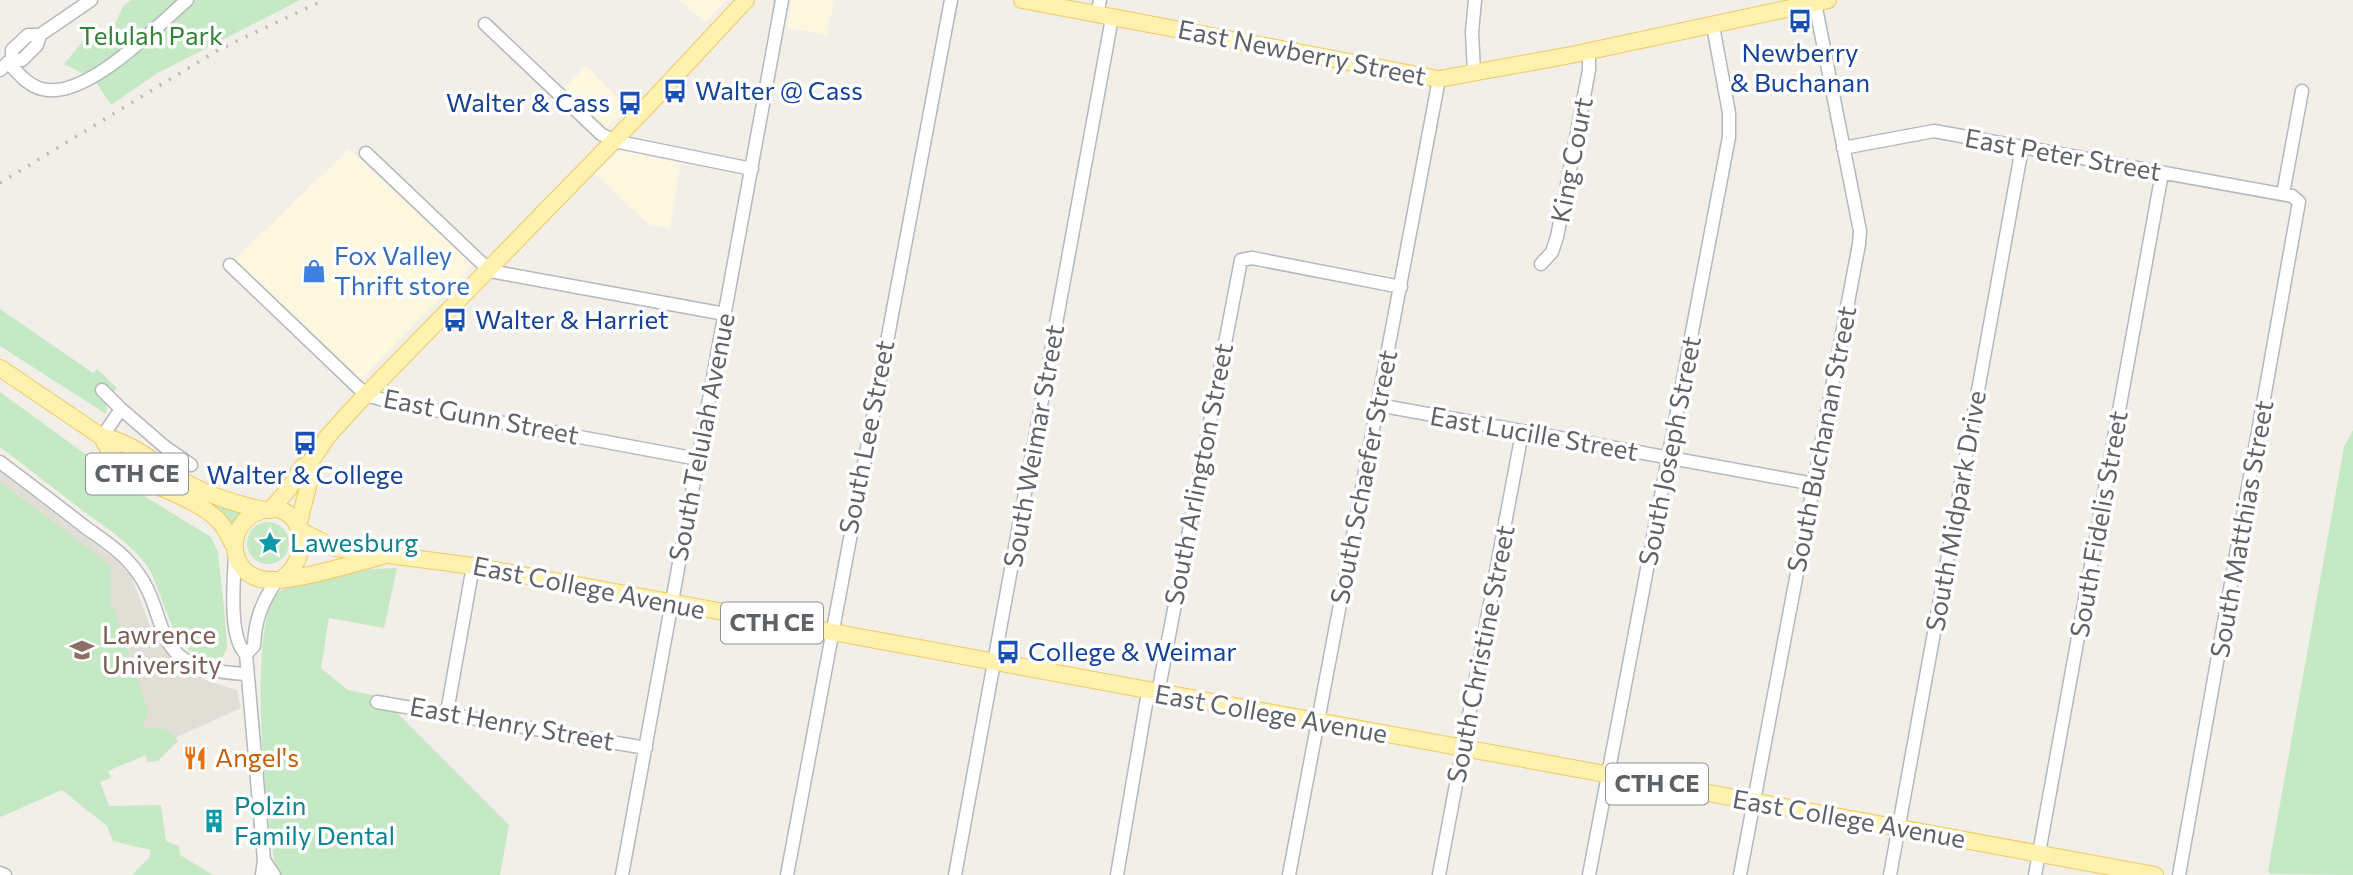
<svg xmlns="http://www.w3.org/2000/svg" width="2353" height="875" font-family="Commissioner,sans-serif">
  <rect width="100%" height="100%" fill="#f1efe8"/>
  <path fill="#fef7e0" d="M679,0H727L705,23Z
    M792,0H834L827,35L787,28Z
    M586,66L628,107L606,129L564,87Z
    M349,149L473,265L361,380L234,260Z
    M620,150L681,163L670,228L648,224L595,174Z"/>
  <path fill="#e1ded6" d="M0,472L116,560L132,578L150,626L170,656L205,680L237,690L241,708L0,817Z"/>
  <path fill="#c5e8c5" d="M131,0H300L156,74L111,105L94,79L64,64L83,41L95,44L111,33L123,6Z
    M0,309L93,373L97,369L117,388L113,391L103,386L96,394L107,405L106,414L0,346Z
    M0,392L136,491L211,537L218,552L224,608L227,647L223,657C173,672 165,592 147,566C131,544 108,529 86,513C57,491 29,469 0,447Z
    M2353,430V875L2271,874L2268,871L2344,447Z
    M119,448L199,499L239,513L241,517L233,526L125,459Z
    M0,482L111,566L110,607L114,610L148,710L143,728C159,728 168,726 178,741L158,761L147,762L146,755L108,771L111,778L100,782L109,806L161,805L166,841L179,846L180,855L213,875H132L150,857V850L113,841L107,826L62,790L0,817Z
    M247 543a21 21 0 1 1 42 0a21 21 0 1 1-42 0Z
    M397,568L384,628L329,618L321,668L348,690L381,697L509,825L500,875H278C265,833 247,623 277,594C300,573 367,569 397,568Z"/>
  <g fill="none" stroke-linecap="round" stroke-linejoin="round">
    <g stroke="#b5b8bc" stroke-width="15">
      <path id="minor" d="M1097,15L1100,0
        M485,24L601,134L614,141L752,169
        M12,59V50L28,35H40L91,0
        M8,62C18,73 27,85 42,89C85,101 156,27 187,0
        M0,70L12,59L22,60L37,45L40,35
        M1474,73L1472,32L1475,0
        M1843,148L1934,131L2292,196L2299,202L2179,875
        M366,153L490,271L725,314
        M2283,194L2302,91
        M1541,264L1552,252L1557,237L1589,70V51
        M230,265L366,395L391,402L698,459
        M102,390L121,409
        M1378,405L1814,484
        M102,437L121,409L165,447L191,465
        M0,462C28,483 57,505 85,527C99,537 115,547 127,560C179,614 136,669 246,674
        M235,555C234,580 228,638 246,654L264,860L262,875
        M246,654L254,646C255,619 262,602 277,580
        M1158,693L1241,260L1252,258L1401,287
        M377,702L646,748
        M447,712L473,566
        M264,860L274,875
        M0,873L5,875
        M622,875L782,0
        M787,875L951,0
        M955,875L1112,18
        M1117,875L1148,692
        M1289,875L1439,79
        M1439,875L1522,433
        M1589,875L1729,137V113L1713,26
        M1740,875L1859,244L1860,231L1815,3
        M1890,875L2022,148
        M2035,875L2162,173"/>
    </g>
    <g stroke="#f2c960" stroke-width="18">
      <path id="major" d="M1022,0L1439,79L1571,55L1828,0
        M0,368L102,437C133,441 160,468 187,483C212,497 236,504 264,510
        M102,437C123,487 187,488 219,521C225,527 229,537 233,544
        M270,510L289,489L302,467L309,464L328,436L357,404L637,117L746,0
        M298,526L312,471L309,464
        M299,530L335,548L473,566L2155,875
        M283,578C315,554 302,498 261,511C222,523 228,580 270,580C298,581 350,564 380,557"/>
    </g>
    <use href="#minor" stroke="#fff" stroke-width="12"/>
    <use href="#major" stroke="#fff2af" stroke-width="16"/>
    <path stroke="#b6b7b8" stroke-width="3.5" stroke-dasharray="2 9" stroke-linecap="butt" d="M0,183L218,50L324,0"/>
  </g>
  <defs>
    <g id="bus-bare" transform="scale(1.89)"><path d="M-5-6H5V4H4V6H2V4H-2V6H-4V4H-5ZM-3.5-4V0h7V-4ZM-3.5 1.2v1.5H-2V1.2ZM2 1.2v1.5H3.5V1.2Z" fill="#1a4fb4" stroke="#fff" stroke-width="2.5" paint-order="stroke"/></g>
    <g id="shop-bare" transform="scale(1.89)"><path d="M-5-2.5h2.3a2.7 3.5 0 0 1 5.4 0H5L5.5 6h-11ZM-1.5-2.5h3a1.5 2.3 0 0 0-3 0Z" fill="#3f7fe0" stroke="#fff" stroke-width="2.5" paint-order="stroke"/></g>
    <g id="sight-bare" transform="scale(1.89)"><path d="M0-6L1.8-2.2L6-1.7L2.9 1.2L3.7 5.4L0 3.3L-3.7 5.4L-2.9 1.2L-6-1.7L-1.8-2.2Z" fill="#0f9aa8" stroke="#fff" stroke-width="2.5" paint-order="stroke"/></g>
    <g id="university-bare" transform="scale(1.89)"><path d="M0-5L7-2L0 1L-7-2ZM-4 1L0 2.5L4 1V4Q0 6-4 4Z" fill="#8d6e63" stroke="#fff" stroke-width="2.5" paint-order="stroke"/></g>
    <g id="restaurant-bare" transform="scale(1.89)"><path d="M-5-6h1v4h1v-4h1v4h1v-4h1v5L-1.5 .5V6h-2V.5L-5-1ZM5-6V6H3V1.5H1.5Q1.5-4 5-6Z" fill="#e8710a" stroke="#fff" stroke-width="2.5" paint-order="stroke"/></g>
    <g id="building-bare" transform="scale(1.89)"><path d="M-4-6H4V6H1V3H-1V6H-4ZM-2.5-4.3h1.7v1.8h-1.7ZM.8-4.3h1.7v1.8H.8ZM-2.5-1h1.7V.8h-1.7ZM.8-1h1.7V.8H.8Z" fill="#0f9aa8" stroke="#fff" stroke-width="2.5" paint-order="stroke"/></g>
  </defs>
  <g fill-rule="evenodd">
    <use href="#bus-bare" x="1800" y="21"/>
    <use href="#bus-bare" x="675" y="91"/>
    <use href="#bus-bare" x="630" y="103"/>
    <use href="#shop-bare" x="314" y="271"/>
    <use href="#bus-bare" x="455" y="320"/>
    <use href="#bus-bare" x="305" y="443"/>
    <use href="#sight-bare" x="270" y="543"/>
    <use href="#university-bare" x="82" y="650"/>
    <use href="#bus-bare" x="1008" y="652"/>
    <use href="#restaurant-bare" x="195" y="758"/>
    <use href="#building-bare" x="214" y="821"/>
  </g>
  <g text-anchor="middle" stroke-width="7" stroke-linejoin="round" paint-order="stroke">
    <g fill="#fff" stroke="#8f9295" stroke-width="2">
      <rect x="86" y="453.5" width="102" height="41" rx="5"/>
      <rect x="721" y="602.5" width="102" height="41" rx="5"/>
      <rect x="1606" y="763.5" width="102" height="41" rx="5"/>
    </g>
    <g font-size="24" font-weight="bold" fill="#5f6368">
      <text x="137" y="482">CTH CE</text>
      <text x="772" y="631">CTH CE</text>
      <text x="1657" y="792">CTH CE</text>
    </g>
    <g font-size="26" fill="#348238" stroke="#fff">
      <text x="151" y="45">Telulah Park</text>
    </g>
    <g font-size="26" fill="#5f6368" stroke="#fff">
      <text transform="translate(1302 53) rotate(11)" y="9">East Newberry Street</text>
      <text transform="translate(2063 155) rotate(10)" y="9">East Peter Street</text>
      <text transform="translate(1572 160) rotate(-79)" y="9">King Court</text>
      <text transform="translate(481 417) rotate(11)" y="9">East Gunn Street</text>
      <text transform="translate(1534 434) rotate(10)" y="9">East Lucille Street</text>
      <text transform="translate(702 437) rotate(-79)" y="9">South Telulah Avenue</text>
      <text transform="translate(867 437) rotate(-79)" y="9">South Lee Street</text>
      <text transform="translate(1822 439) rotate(-79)" y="9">South Buchanan Street</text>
      <text transform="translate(1034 446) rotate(-80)" y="9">South Weimar Street</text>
      <text transform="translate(1670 451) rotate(-79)" y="9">South Joseph Street</text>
      <text transform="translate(1199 474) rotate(-79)" y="9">South Arlington Street</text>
      <text transform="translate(1364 477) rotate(-79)" y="9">South Schaefer Street</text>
      <text transform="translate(1956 511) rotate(-80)" y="9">South Midpark Drive</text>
      <text transform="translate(2099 524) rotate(-80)" y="9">South Fidelis Street</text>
      <text transform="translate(2242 529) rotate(-80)" y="9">South Matthias Street</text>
      <text transform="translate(589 588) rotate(11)" y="9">East College Avenue</text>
      <text transform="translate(1481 654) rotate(-79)" y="9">South Christine Street</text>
      <text transform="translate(1271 714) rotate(10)" y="9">East College Avenue</text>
      <text transform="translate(512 724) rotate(10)" y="9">East Henry Street</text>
      <text transform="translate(1849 819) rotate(10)" y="9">East College Avenue</text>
    </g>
    <g font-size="26" fill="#164399" stroke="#fff" text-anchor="start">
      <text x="1800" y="62" text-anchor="middle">Newberry<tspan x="1800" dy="30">&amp; Buchanan</tspan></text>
      <text x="695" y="100">Walter @ Cass</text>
      <text x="610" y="112" text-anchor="end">Walter &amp; Cass</text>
      <text x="475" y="329">Walter &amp; Harriet</text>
      <text x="305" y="484" text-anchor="middle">Walter &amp; College</text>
      <text x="1028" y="661">College &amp; Weimar</text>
    </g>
    <g font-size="26" fill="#366cbe" stroke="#fff" text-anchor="start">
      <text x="334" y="265">Fox Valley<tspan x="334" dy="30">Thrift store</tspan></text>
    </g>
    <g font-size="26" fill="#0d838f" stroke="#fff" text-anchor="start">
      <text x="290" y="552">Lawesburg</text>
      <text x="234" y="815">Polzin<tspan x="234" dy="30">Family Dental</tspan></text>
    </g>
    <g font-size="26" fill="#785e54" stroke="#fff" text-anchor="start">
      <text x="102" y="644">Lawrence<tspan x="102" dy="30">University</tspan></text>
    </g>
    <g font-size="26" fill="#c56008" stroke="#fff" text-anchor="start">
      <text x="215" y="767">Angel's</text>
    </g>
  </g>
</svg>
